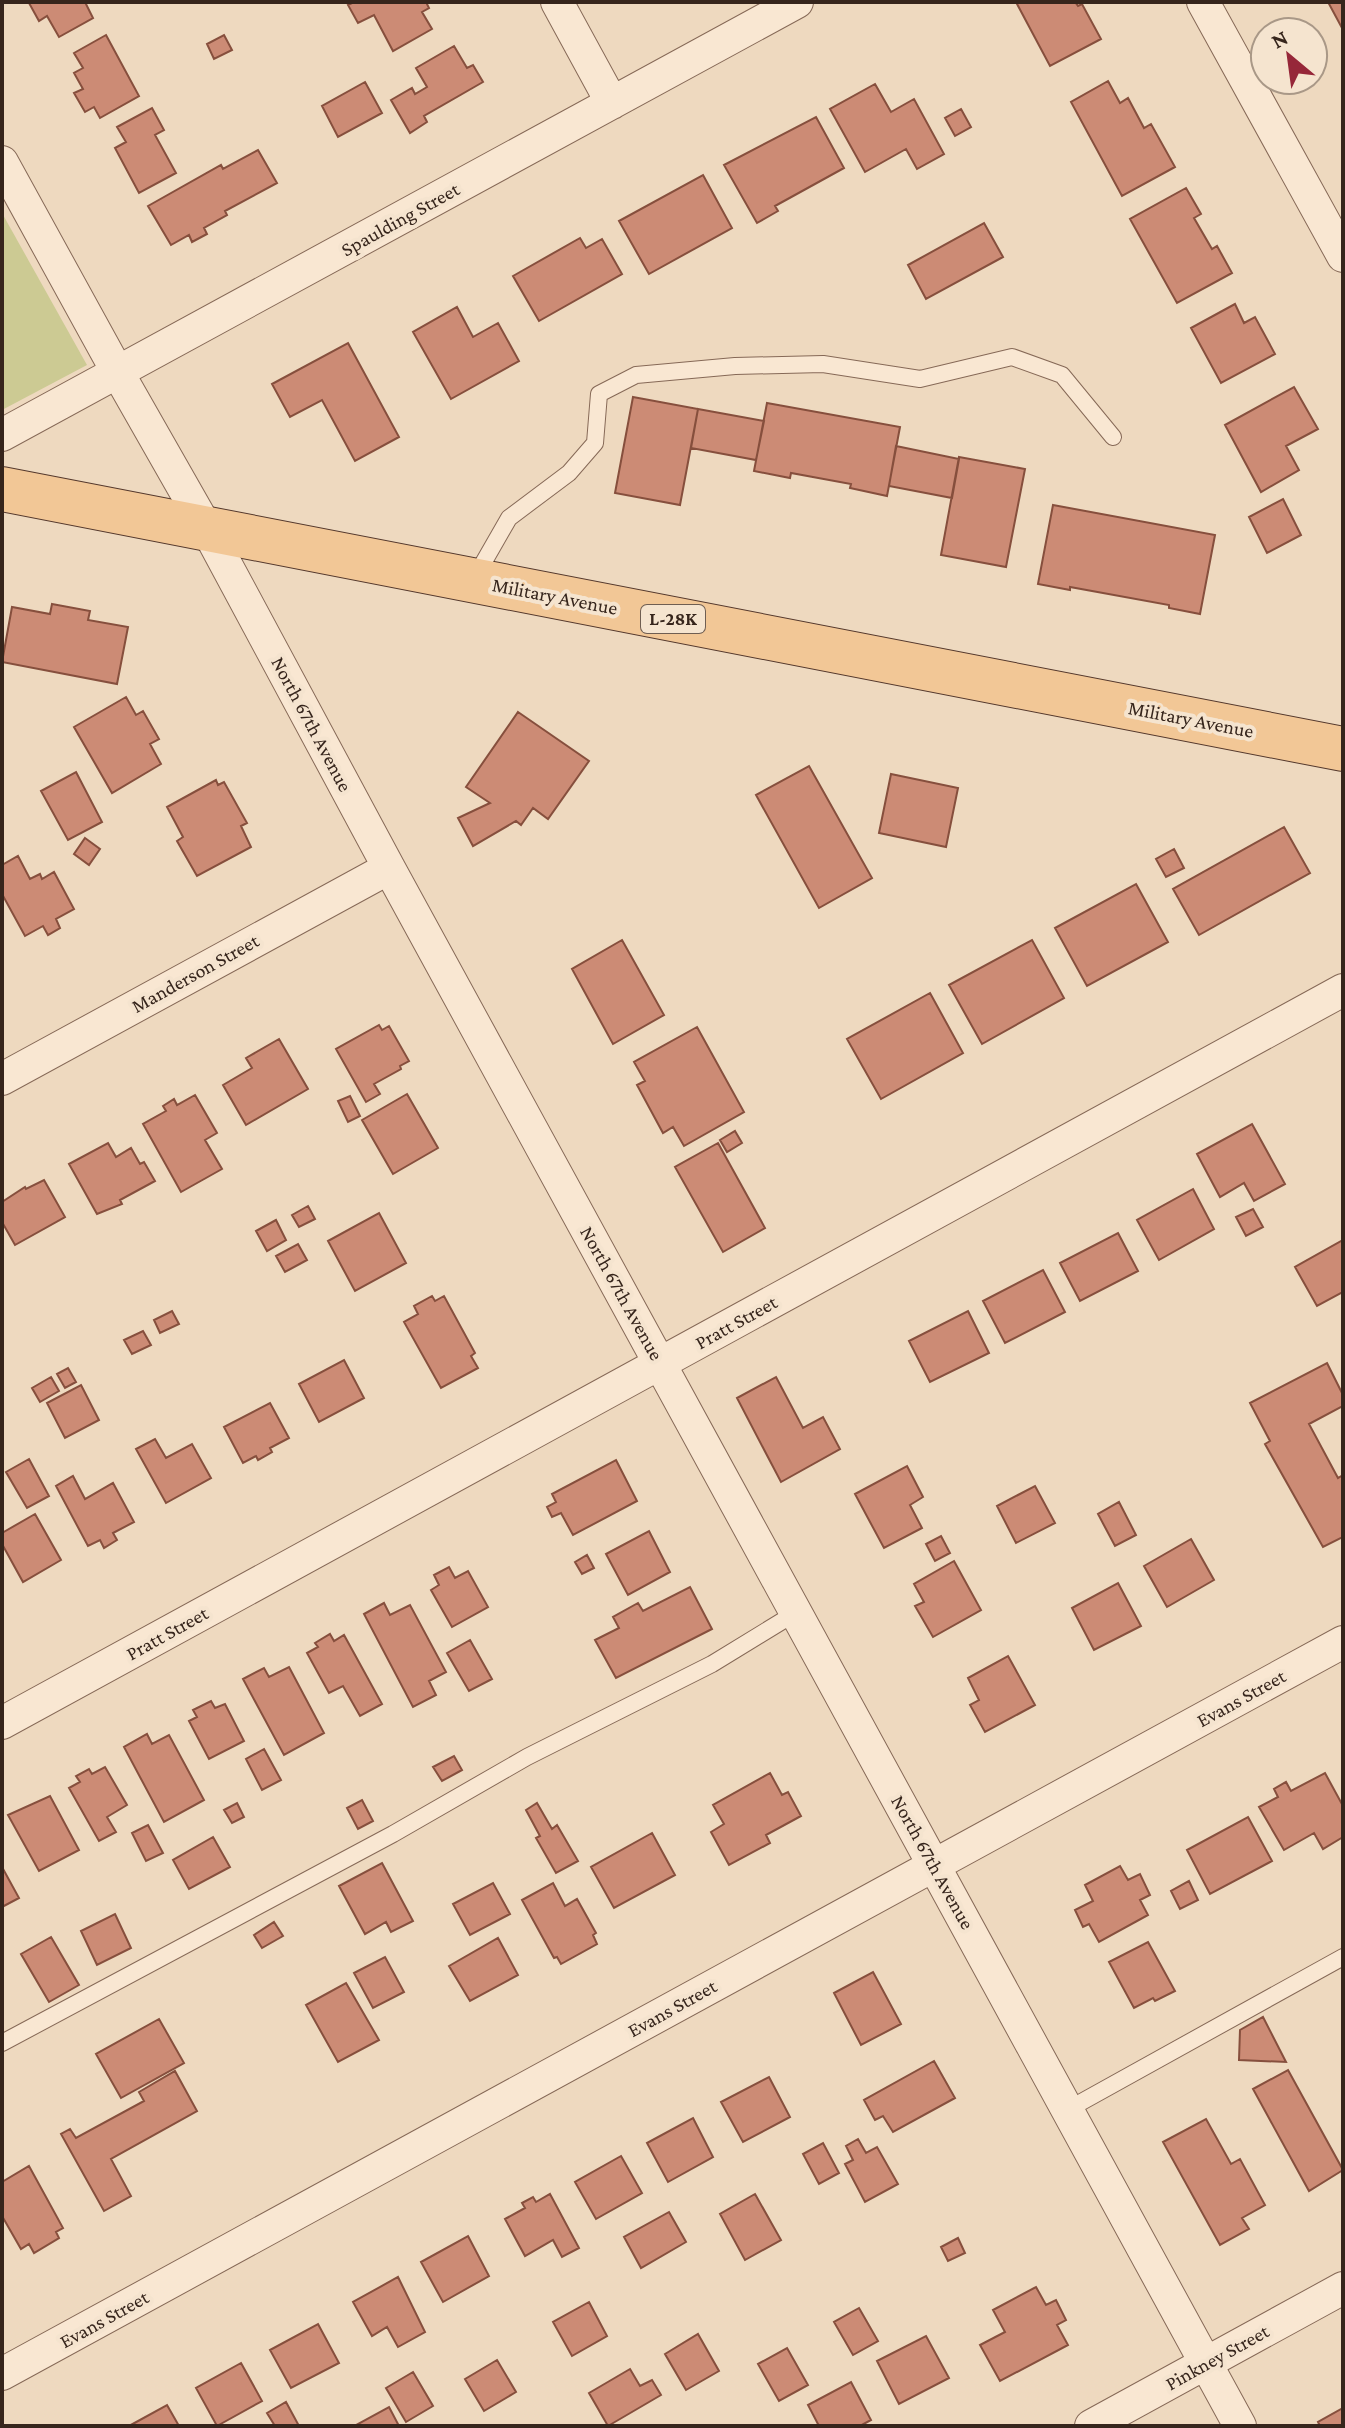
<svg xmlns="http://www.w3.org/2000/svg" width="1345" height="2428" font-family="'Crimson Pro',serif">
  <rect width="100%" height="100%" fill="#eed9bf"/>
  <path fill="#ccca93" d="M2,213L87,365L2,410Z"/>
  <path fill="#cc8b75" stroke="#864f3d" stroke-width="2" d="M31,2H85L93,18L59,37L47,16L39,21L29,3Z
    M354,2H426L429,8L422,12L432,29L393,51L374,15L358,23L348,5Z
    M1016,2H1075L1078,6L1082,4L1101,39L1050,66Z
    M1328,2H1343V28H1342Z
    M106,35L139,96L100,118L94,107L85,112L74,93L83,89L74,73L83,68L74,53Z
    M224,35L232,50L214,59L207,44Z
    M454,46L467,68L473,65L483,82L424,116L427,122L410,133L391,100L412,88L415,94L427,87L416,68Z
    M1108,81L1120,103L1128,98L1144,128L1151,124L1175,167L1122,196L1071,102Z
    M365,82L382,113L338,137L322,106Z
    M875,84L891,112L914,99L944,154L917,169L906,149L865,172L830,109Z
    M152,108L164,130L155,135L176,173L139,193L115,148L126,142L117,127Z
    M961,109L971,127L955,136L945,118Z
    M816,117L844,168L775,206L778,211L757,223L724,165Z
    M258,150L277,183L225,211L227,215L204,228L207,234L192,242L189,235L171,245L148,206L221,165L223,169Z
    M703,175L732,228L649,274L619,221Z
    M1186,188L1201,214L1194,218L1212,249L1217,246L1232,273L1177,303L1130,219Z
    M984,223L1003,257L926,299L908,265Z
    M580,238L586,248L602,239L622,274L539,321L513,276Z
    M1235,304L1244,323L1255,317L1275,354L1221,383L1191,328Z
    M457,307L473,337L498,323L519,361L451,399L413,332Z
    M348,343L399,437L355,461L322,400L290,417L272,384Z
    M1294,387L1318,429L1286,446L1299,470L1261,492L1225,425Z
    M633,397L698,409L680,505L615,493Z
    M767,403L900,427L887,496L850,488L851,484L791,473L790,478L754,471Z
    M698,409L764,421L756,460L691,448Z
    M896,446L959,459L952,498L889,486Z
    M959,457L1025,469L1006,567L941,555Z
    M1283,499L1301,535L1267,553L1249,517Z
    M1053,505L1215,535L1200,614L1169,608V605L1070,587V590L1038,584Z
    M52,604L90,611L88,620L128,627L117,684L2,662L12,607L50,614Z
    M126,697L136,715L143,711L159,739L150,744L161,764L112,793L74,727Z
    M518,712L589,761L548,819L533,808L521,825L516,821L473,846L458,818L490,803L466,787Z
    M809,766L872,878L819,908L756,795Z
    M76,772L102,822L68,840L41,791Z
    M891,774L958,788L946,847L879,833Z
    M216,780L218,785L224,782L247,823L241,826L251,847L197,876L177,841L183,837L167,807Z
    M1284,827L1310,873L1199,935L1173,889Z
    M85,838L100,849L89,865L74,854Z
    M1174,849L1184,868L1166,877L1156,859Z
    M18,856L30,879L40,874L42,879L54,872L74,909L56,919L60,928L48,935L43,926L25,936L2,894V865Z
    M1136,884L1168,942L1087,986L1055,928Z
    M622,940L664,1015L613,1044L572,969Z
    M1032,940L1064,998L982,1044L949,985Z
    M930,993L963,1053L881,1099L847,1039Z
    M379,1025L382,1030L389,1026L409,1061L400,1066L401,1069L374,1084L380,1094L366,1102L336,1049Z
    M697,1027L744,1112L684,1146L673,1127L663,1133L637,1085L645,1081L634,1062Z
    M279,1039L308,1089L246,1125L223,1085L252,1068L246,1058Z
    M407,1094L438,1148L393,1174L362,1120Z
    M195,1095L217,1133L205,1140L222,1169L181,1192L143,1124L166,1111L163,1106L174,1099L177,1105Z
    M350,1096L360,1116L348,1122L338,1101Z
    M1252,1124L1285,1184L1254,1201L1244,1183L1220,1197L1197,1154Z
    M735,1131L742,1143L727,1152L720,1140Z
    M108,1143L116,1157L131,1148L140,1164L144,1162L155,1181L120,1200L122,1204L97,1214L69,1164Z
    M718,1143L765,1228L723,1252L675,1167Z
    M44,1180L65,1217L15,1245L2,1222V1202L25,1187L26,1189Z
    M1193,1189L1214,1229L1159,1260L1137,1220Z
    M308,1206L315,1219L299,1227L292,1215Z
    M1253,1209L1263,1227L1246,1236L1236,1217Z
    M379,1213L406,1263L355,1291L328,1241Z
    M276,1220L286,1240L267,1251L256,1231Z
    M1118,1233L1138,1271L1080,1301L1060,1263Z
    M1343,1240V1292L1317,1306L1295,1267Z
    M298,1244L307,1260L285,1272L276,1256Z
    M1043,1270L1065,1312L1005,1343L983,1301Z
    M432,1296L435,1301L444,1296L475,1353L471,1356L478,1368L441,1388L404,1322L418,1314L414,1306Z
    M172,1311L179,1324L160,1333L154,1320Z
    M968,1311L989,1353L930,1382L909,1341Z
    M143,1331L151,1345L132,1354L124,1340Z
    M344,1360L364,1398L319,1422L299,1384Z
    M1327,1363L1343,1395V1406L1309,1424L1338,1478L1343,1475V1537L1323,1547L1265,1444L1270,1441L1250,1403Z
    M68,1368L76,1382L65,1388L57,1374Z
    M51,1377L59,1391L40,1402L32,1388Z
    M776,1377L803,1428L823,1417L840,1449L781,1482L737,1398Z
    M81,1385L99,1420L65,1438L47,1403Z
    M270,1403L289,1438L270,1448L272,1452L258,1460L256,1456L243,1463L224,1427Z
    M155,1439L166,1458L192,1444L211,1478L166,1503L136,1449Z
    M29,1459L49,1496L27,1508L6,1472Z
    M616,1460L637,1501L573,1535L561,1513L552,1517L547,1507L556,1502L552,1494Z
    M907,1466L923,1497L910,1505L922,1528L884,1548L855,1494Z
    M73,1476L85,1499L113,1483L134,1522L113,1533L117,1540L104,1548L100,1540L88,1546L56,1486Z
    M1035,1486L1055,1523L1016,1543L997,1506Z
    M1119,1502L1136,1535L1115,1546L1098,1514Z
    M35,1514L61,1560L23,1582L2,1544V1533Z
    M649,1531L670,1572L628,1595L606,1554Z
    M941,1536L950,1553L935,1561L926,1544Z
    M1191,1539L1214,1580L1167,1607L1144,1566Z
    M587,1555L594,1568L582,1574L575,1562Z
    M954,1561L981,1610L933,1637L915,1606L924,1602L914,1584Z
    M449,1567L455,1578L468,1571L488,1607L452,1627L431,1590L439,1585L434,1575Z
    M1118,1583L1141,1626L1094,1650L1072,1608Z
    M690,1587L712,1629L616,1678L595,1640L619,1628L613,1617L638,1603L643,1611Z
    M384,1603L390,1615L410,1605L446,1672L429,1681L436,1695L413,1707L364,1614Z
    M330,1634L334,1641L344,1635L382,1704L360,1716L343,1686L329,1693L307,1653L318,1647L315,1643Z
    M470,1640L492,1679L469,1691L447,1653Z
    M1008,1656L1035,1705L985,1732L970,1705L979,1700L968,1678Z
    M289,1667L324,1733L284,1755L243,1679L264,1668L269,1677Z
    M211,1701L215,1708L225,1704L244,1741L209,1759L189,1721L197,1717L193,1710Z
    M147,1734L152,1744L169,1735L204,1800L164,1822L124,1747Z
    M264,1749L281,1780L262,1790L246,1759Z
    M454,1756L462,1770L442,1781L433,1767Z
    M105,1767L127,1805L107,1817L116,1832L99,1841L69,1788L80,1782L76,1776L89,1769L92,1774Z
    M770,1773L782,1795L788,1792L801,1816L766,1835L770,1843L729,1865L711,1832L724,1824L713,1805Z
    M1325,1773L1343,1806V1837L1323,1849L1314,1833L1284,1850L1259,1807L1278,1797L1274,1789L1286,1782L1291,1791Z
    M50,1796L79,1850L39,1871L8,1815Z
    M362,1800L373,1821L358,1829L347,1808Z
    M237,1803L244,1817L232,1823L224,1810Z
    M537,1803L552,1829L557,1825L578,1861L556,1873L536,1838L540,1836L526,1810Z
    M1248,1817L1272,1861L1210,1894L1187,1850Z
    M148,1825L163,1853L146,1861L132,1833Z
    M652,1833L675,1875L614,1908L591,1867Z
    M213,1837L230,1867L189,1889L173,1860Z
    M382,1863L413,1921L391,1932L386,1922L365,1934L339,1886Z
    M1120,1866L1128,1880L1140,1874L1150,1895L1140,1900L1148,1915L1099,1942L1089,1924L1083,1927L1075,1910L1093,1901L1085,1885Z
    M2,1867L19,1898L2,1907Z
    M1189,1881L1198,1900L1180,1909L1171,1891Z
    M493,1883L510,1914L470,1935L453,1904Z
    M553,1883L565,1906L577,1899L596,1933L593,1935L597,1944L561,1964L557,1957L554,1958L522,1900Z
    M115,1914L131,1948L97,1965L81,1931Z
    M274,1922L283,1936L262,1948L254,1935Z
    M51,1937L79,1985L49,2002L21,1954Z
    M498,1938L518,1975L470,2001L449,1966Z
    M1148,1942L1175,1991L1155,2001L1153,1998L1134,2008L1109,1962Z
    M385,1957L404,1992L373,2008L354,1973Z
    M873,1972L901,2024L861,2045L834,1993Z
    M346,1983L379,2040L338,2062L306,2005Z
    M1263,2017L1286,2062L1239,2060L1240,2030Z
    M159,2019L184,2063L121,2098L96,2054Z
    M934,2061L955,2098L893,2132L883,2116L875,2120L864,2100Z
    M1288,2070L1343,2170L1309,2191L1253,2089Z
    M175,2071L197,2111L111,2159L131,2196L104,2211L61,2134L70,2129L76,2138L144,2101L139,2092Z
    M769,2077L790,2117L743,2142L721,2102Z
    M693,2118L713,2157L668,2182L647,2143Z
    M1206,2119L1231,2164L1240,2159L1265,2205L1242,2218L1249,2229L1220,2245L1163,2142Z
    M858,2139L866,2153L877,2147L898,2184L865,2202L845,2164L853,2160L846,2146Z
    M823,2143L839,2173L819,2184L803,2154Z
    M621,2156L642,2193L596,2219L575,2182Z
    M29,2166L63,2228L56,2232L59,2238L34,2253L29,2244L21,2249L2,2216V2182Z
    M550,2194L579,2248L562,2257L553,2240L525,2256L505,2219L525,2208L522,2203L533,2197L536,2202Z
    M755,2194L781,2240L745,2260L720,2214Z
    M669,2212L686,2242L641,2268L624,2237Z
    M468,2236L489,2276L443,2302L421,2262Z
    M958,2238L965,2253L948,2261L941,2247Z
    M398,2277L425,2332L398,2347L387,2327L372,2336L353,2302Z
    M1036,2287L1046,2305L1056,2300L1066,2320L1057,2325L1068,2345L1000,2381L980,2345L1005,2332L993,2310Z
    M589,2302L607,2336L572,2356L553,2322Z
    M859,2308L878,2341L853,2355L834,2322Z
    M318,2324L339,2363L291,2388L270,2350Z
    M698,2334L719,2371L686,2390L665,2354Z
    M926,2336L949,2378L899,2404L877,2361Z
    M787,2348L808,2385L779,2401L758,2364Z
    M497,2360L516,2392L484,2411L465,2379Z
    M241,2363L262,2401L217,2426L196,2388Z
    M630,2369L640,2386L652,2380L661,2395L608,2426L589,2393Z
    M413,2372L433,2406L406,2422L386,2388Z
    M851,2382L871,2420L860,2426H819L808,2405Z
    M286,2402L299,2426H275L267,2413Z
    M167,2405L179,2426H129Z
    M389,2407L399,2426H356V2425Z
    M1343,2408V2426H1320L1318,2422Z"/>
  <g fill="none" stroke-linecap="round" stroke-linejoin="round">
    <g stroke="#866957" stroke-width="18">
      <path id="lane" d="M474,579L509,518L569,473L595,443L599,394L636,375L735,366L823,364L920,379L1012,357L1062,375L1113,437
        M2,2043L393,1834L527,1757L712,1664L797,1612
        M1067,2110L1343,1957"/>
    </g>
    <g stroke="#866957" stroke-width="34">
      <path id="street" d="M557,2L612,103
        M1203,2L1343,256
        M2,162L118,373L208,531L389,868L1240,2426
        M2,435L797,2
        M2,1079L389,868
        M2,1723L1343,990
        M2,2374L1343,1642
        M1091,2426L1343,2288"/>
    </g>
    <g stroke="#54382c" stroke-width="46">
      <path id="primary" d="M2,489L1343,749"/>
    </g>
    <use href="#lane" stroke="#f9e7d2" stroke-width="16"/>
    <use href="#street" stroke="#f9e7d2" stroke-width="32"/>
    <use href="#primary" stroke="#f2c796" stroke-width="44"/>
  </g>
  <g text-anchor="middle" stroke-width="8" stroke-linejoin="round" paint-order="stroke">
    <rect fill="#f5e4cf" stroke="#6f5e52" stroke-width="2" x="641" y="605" width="64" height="28" rx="6"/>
    <g font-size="18" font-weight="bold" fill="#36251c">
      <text x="673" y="625">L-28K</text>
    </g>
    <g font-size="20" fill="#36251c" stroke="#f5e4cf">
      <text transform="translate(400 219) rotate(-29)" y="7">Spaulding Street</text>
      <text transform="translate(555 596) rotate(11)" y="7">Military Avenue</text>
      <text transform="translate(1191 719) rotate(11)" y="7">Military Avenue</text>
      <text transform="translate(312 724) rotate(62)" y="7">North 67th Avenue</text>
      <text transform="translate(195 973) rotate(-29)" y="7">Manderson Street</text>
      <text transform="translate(622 1293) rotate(61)" y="7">North 67th Avenue</text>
      <text transform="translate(736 1322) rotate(-29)" y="7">Pratt Street</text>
      <text transform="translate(167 1633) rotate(-29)" y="7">Pratt Street</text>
      <text transform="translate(1241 1698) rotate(-29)" y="7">Evans Street</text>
      <text transform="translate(933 1862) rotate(61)" y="7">North 67th Avenue</text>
      <text transform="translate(672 2008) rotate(-29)" y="7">Evans Street</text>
      <text transform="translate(104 2319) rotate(-29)" y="7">Evans Street</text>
      <text transform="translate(1217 2357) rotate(-29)" y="7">Pinkney Street</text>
    </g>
  </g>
  <rect width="1345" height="2428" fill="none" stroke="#36251c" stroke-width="8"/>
  <g transform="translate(1289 56) rotate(331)"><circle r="38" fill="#f5e4cf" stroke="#a99887" stroke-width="2"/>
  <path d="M0-6L14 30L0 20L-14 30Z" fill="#962739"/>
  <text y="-12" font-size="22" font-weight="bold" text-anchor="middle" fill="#36251c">N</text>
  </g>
</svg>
